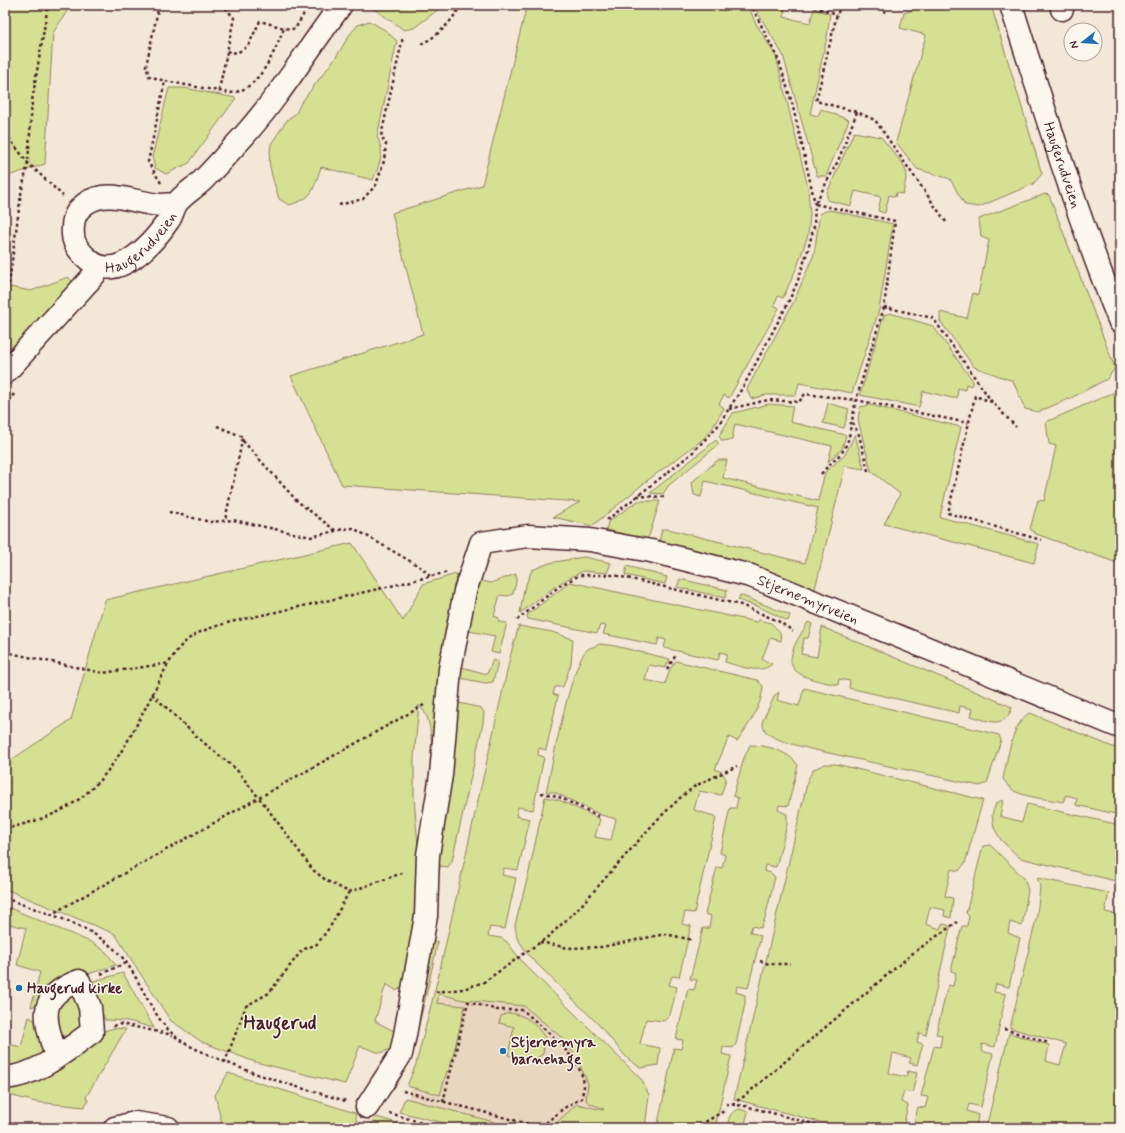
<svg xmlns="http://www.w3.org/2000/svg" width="1125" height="1133" font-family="Mynerve,sans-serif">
  <rect width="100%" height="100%" fill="#f3e8d7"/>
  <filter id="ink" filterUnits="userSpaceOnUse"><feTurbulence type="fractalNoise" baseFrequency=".025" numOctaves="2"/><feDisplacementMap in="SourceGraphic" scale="8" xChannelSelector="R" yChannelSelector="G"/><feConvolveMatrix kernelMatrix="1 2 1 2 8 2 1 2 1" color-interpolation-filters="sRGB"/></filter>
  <g filter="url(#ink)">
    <path fill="#e9d6be" d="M437,997L523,1004L644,1097L640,1128H468L405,1111Z"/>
    <path fill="#d5e093" stroke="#90805f" d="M5,5H71L53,33L45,164L5,177Z
      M373,5H444L414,28L404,30L371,7Z
      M527,5H748L755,22L776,56L808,188L810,215L808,235L797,267L783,298L778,296L774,305L779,308L729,398L724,395L719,404L724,408L712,429L702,440L648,480L592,526L553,517L580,502L342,485L291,376L423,334L392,213L482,185Z
      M757,5H785L784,17L810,23L814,9L830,14L827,37L810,114L818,116L821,109L849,120L826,176H817L783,55L756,10Z
      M925,5H991L1042,174L1033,184L979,207L965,205L950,179L917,169L896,142L926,35L900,28L904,13Z
      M369,21L385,30L397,41L377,137C386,153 379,164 373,180L321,167C313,190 314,198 289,205L279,199L272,176L269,161L271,144L287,120L296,113L301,103L336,57L350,34L358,25Z
      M169,88H184L236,98L189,163L166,174L155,168L152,157Z
      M854,132L881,137L903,164L907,174L903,194L896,193L895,197L889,195L885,213L878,211L881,197L855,191L851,206L827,200V193Z
      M1045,194L1049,195L1115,368L1107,379L1071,398L1038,412L1025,409L1013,381L974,367L940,321V312L967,318L973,293L978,295L989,240L981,237L979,219Z
      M830,210L893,224L879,310L852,393L799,383L796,395H766L751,399L747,389L794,301L814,254L820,213Z
      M68,277L76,285L22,347H5V286L31,291Z
      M890,313L933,326L973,381L971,386L966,384L965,390L958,388L957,398H952L923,391L919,407L860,395L884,315Z
      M1120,391V564L1036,534L1030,529L1038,500L1044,501L1056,446L1049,444L1046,422L1110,394Z
      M828,403L849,409L844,428L823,423Z
      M769,404L793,406L790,422L846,435L842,449L828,462L832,446L735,424L732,440L722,441L719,436L733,413Z
      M870,405L961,427L940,517L1039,544L1034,563L884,524L900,494L871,471L858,420L860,407Z
      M855,434L864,469L845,466L815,589L734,559L659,542L662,529H668L805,563L818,508L705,481L701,497L694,495L692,482L718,460H727L723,478L818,501L825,472L845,455Z
      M716,440L719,444L668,486L663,494L650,493Z
      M638,501H660L649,536L646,539L606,530L608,522Z
      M352,543L403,621L423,584L456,574L462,577L491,583L516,574V582L513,594L508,596L500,595L494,616L499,618V622L507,623L499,654L491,652L495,636L469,631L458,666L487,674L493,660L498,662L493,682L485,683L460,678L459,703L481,708L484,712L483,723L452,861L448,867L440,866L432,940L438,942C430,975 413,1068 392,1091L388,1090C407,1063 411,1033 417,1002C430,934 432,865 432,796C432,776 434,739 428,720C427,715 422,709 419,705L414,758V798L419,858L416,927L408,980L397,991L386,984L375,1021L399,1034L393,1048L380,1053L360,1046L345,1084L255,1062L202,1042L170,1020L115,934L5,889V764L71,720L105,600Z
      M584,557L611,563L607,573L583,571L560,583L520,613L524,589L532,570L549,563Z
      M627,566L667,577L665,584L625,575Z
      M680,579L727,590L725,598L677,587Z
      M570,582L757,622L759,620L771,623L780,632L781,641L770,638L762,659L772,664C760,675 739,666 725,662L727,654L720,652L718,660L664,648L666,640L659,638L657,645L603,634L606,626L600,625L597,633L528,619L527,615Z
      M740,595L790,615L788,621L759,607L738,600Z
      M808,622L812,624L808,638H804L801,654L817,657L822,627L1012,707C1006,730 988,721 971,716L973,709L960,706L959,713L849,688L850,681L839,679L838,685C825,682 790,678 791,660C791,647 802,633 808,622Z
      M519,626L552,632L573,639L571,664L563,687H555L553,694L558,696L546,750L539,748L538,755L544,757L533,810L518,807L516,816L530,819L518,870L504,868L502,875L516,878L505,929L490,927L488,936L501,938L507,942L524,964L642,1080L649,1095L645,1128H578L556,1123L577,1104L603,1110L604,1109L589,1103L586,1100L588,1084L580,1065L567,1042L524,1006L463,1000L439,994L437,1003L465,1006L449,1072L447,1071L440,1095L407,1086L416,1064L439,974L512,649Z
      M600,644L615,646L670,659L665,668L649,665L645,680L665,684L670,669L676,661L757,680L763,686C762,706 748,726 737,741L729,737L715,769L722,772L726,779L721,795L699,791L694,810L714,816L716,818L694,913L685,912L682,924L691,926L679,977L672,976L669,985L677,987L670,1015L664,1021L646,1019L640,1044L660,1048L658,1065L641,1068L628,1059L598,1024L530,957L517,938L515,925L529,872L545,797L559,800L600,819L595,837L611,840L616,819L601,815L554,792H546C552,767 571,661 588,649C591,647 596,646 600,644Z
      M804,688L999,735L1001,740L987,783L980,786L971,784L815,750C803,747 774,741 765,731C764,729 763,725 762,722L775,695L779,692L777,700L799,706Z
      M1030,713L1120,750V815L1076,805L1077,798L1066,795L1063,802C1048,799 1028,798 1014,791C1010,788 1006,783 1003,779C1007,761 1012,721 1030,713Z
      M750,745C767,745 788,751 798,765L788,806L779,805L778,810L787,814V825L776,867L765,865L764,871L771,873L775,877L765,918L761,928L752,926L750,932L761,936L748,988L737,986L736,992L745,995V1004L736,1044L733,1048L723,1047L722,1054L731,1056L715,1128H657L674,1048L681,1049L683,1040L676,1039L688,989L694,990L697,980L690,979L703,928H709L711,916L705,914L717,867L722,868L725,855L720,853L730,808H736L738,798L733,796L744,758Z
      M825,764H836L983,800L965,863L959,871L951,869L945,896L953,898L951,918L944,916L945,910L930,907L926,924L940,929L942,924L948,925L950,928L926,1035L919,1033L917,1042L923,1044L917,1065L909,1063L911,1058L893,1053L889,1073L906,1077L908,1071L917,1073L912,1093L904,1091L901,1102L908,1105L903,1128H842L734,1099L808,779L814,769Z
      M1003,800L1000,816L1022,822L1027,804L1120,825V882L1020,858L1001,840L994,828L992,815L996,803Z
      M990,845L1024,878L1028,890L1022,926L1010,922L1008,933L1020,938L1009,987L996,984L994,992L1006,994L995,1047L982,1044L981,1051L993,1054L981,1107L969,1104L967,1111L978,1115L976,1128H913L918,1107L925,1108L928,1097L921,1096L934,1046L940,1047L942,1035L936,1034L948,985L953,986L956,973L951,971L962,926H967L969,916L966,913L983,846Z
      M1037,878L1109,893L1105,912L1120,915V1128H986L1009,1033L1049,1045L1046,1061L1060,1065L1066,1044L1010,1028L1037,915L1040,887Z
      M5,906L93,943L106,952L116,965L82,976L53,981L45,1002L31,1007L40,972L17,965L26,928L5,923Z
      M123,973L154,1028L128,1021L105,1020L90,982Z
      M71,997L83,1000L85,1031L71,1037L57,1035C57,1017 52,1005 71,997Z
      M508,1013C526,1014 535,1023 545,1038L543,1054L533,1061L508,1055L514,1027L499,1023L501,1016Z
      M29,1017L36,1021L46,1055L5,1071V1043L21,1047Z
      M114,1028L126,1029L86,1097L88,1101L84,1107L36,1102L5,1094V1087L90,1035Z
      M228,1073L355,1113L357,1122L355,1128H223L215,1095Z
      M405,1098L516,1128H464L399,1112Z
      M740,1109L748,1112L744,1128H727C729,1118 729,1112 740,1109Z
      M376,1117L415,1128H369Z"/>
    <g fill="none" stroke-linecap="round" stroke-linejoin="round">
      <g stroke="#4a1f2b" stroke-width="25">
        <g id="minor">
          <path id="s1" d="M1011,5C1045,112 1078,219 1120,322"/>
          <path d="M1061,5L1062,9"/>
          <path id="s2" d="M176,204C171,204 166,205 161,205C136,204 108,187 85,204C74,212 72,222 73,235C73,245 82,254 89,260C116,285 154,242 168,221C172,216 173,209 176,204C182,195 195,188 203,180C216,167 229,152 242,138C279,97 308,49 341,5"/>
          <path d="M5,373L95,274"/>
          <path d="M5,1078C39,1075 65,1051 92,1032L90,1007L79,981C34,997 46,1020 56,1057"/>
          <path id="s3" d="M367,1107L401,1054L405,1035L426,916L428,855L441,775L450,669L465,591L481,543L528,536L590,540L651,551L751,576L1120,727"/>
          <path d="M115,1128L135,1123L168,1128"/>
        </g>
      </g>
      <path stroke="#4a1f2b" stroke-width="2.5" stroke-dasharray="3 3" stroke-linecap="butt" d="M159,5L146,66L149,76L165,81
        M808,5L837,14
        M842,5L837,14L816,101L857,112
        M873,5L887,13
        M421,44C439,36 451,22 461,5
        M227,51L237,53L248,46L260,21L284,28
        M219,90L234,18L223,5
        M5,133L28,163L63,196
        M161,183L148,162L165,81L229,93C259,92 275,51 284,28L295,29L309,5
        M339,205L363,199L376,185L384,161L386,144L381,136L403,37
        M5,289L9,283L21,194L28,163L32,101L48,5
        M884,307L933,318L992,402L1016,427
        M992,402L975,396L948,513L1041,540
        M5,406L14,394
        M729,409L768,400L799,402L805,394L856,400L968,423
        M217,426L243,437L225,520
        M243,441L297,501L336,531
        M868,471L859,435L852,421L856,400L884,307L895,221L815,204L838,161L857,112L875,120L946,222
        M821,474C840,451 848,456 851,422
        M637,496L667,497
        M169,512L210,522L233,520L311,537L343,529L353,528L422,568L430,576
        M607,520L691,454L717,427L743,387L787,305L797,283L808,250L814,226L815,204L803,149L792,103L779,61L751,5
        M517,620L561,585L580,575H614L741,605L778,621L793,631
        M5,652L103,673L170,663
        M667,669L676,655
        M152,694L198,738L236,769L267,808L313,870L327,881L349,892L330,927L317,944L302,950L269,993L246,1006L225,1062
        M541,793L557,796L600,817
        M5,829C24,824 45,819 62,810C108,786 131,736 153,693C163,674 173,650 190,638C209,624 256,617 280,611C336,599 392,586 448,572
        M349,892L405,872
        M5,898C46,914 98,925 126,962C143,986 153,1018 176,1037C187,1046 201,1051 214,1057C256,1076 301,1088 346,1101
        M50,915L424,705
        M540,942L568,948L602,947L665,934L693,940
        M760,961L769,964H790
        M101,974L126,963
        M436,992L463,989L484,982L549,936L578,909L656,821L680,798L695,786L737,766
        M113,1026L121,1024L173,1035
        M1004,1029L1049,1043
        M403,1091L544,1128
        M443,1102L468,1002L498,1010H523C542,1028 582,1057 584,1085C584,1089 582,1094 582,1098L564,1108L541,1127
        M726,1104L745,1106L829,1128
        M732,1104L742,1098L913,953L957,922
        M389,1113L440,1128
        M695,1128L724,1111"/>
      <use href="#minor" stroke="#fbf7ec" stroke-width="22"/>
    </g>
  </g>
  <g fill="#1f6fb2" stroke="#fbf7ec" stroke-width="1.5">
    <circle cx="19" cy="988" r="4"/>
    <circle cx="503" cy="1051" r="4"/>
  </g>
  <g text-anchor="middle" stroke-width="3" stroke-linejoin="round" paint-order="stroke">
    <g font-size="15" fill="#4a1f2b" stroke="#fbf7ec">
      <text dy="5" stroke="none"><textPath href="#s1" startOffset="168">Haugerudveien</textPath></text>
      <text dy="5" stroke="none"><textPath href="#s2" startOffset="222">Haugerudveien</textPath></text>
      <text dy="5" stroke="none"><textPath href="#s3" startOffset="918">Stjernemyrveien</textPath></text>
    </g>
    <g font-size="15" font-weight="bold" fill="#4a1f2b" stroke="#fbf7ec" text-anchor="start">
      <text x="27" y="993">Haugerud kirke</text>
      <text x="511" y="1047">Stjernemyra<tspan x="511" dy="17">barnehage</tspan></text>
    </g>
    <g font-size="19" font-weight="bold" fill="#4a1f2b" stroke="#fbf7ec">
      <text x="280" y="1029">Haugerud</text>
    </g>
  </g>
  <rect width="1125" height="1133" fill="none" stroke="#fbf7ec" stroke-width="20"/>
  <rect x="10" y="10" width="1105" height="1113" fill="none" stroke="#4a1f2b" stroke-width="1.5" filter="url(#ink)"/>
  <g transform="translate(1083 42) rotate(253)"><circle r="19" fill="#fbf7ec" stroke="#b4a19f"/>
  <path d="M0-3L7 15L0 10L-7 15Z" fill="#1f6fb2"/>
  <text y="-6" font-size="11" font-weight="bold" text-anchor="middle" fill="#4a1f2b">N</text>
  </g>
</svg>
